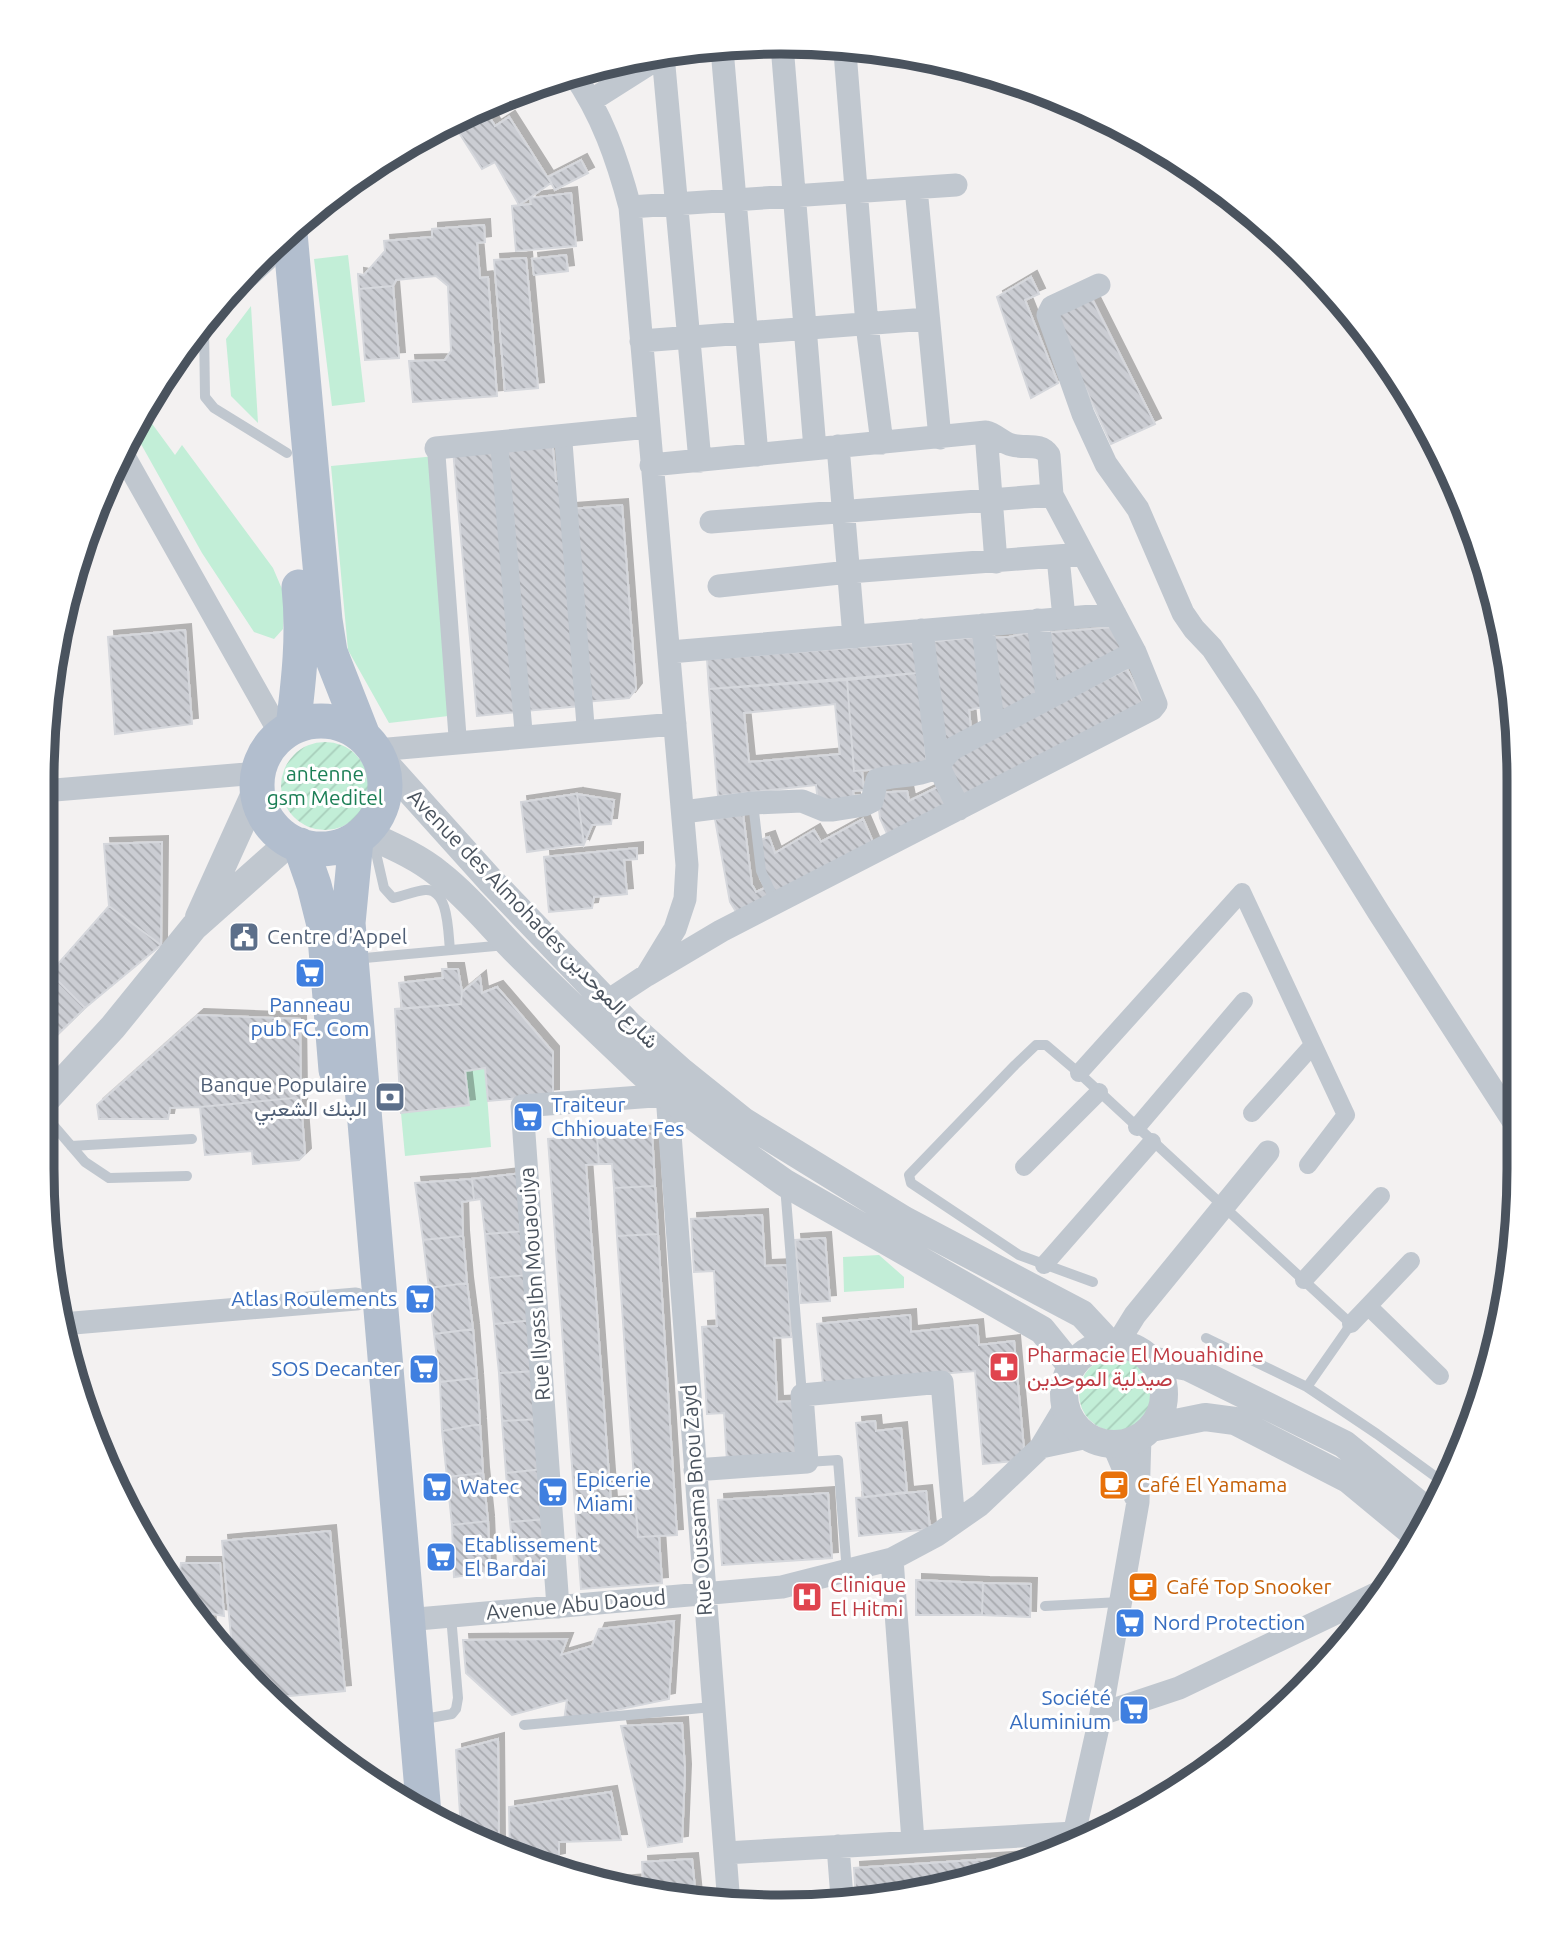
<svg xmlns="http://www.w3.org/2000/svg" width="1561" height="1949" font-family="Ubuntu,Vazirmatn,sans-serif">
  <defs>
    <pattern id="garden-furrows" width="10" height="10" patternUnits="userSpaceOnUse" patternTransform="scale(1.75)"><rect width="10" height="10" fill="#c2eed7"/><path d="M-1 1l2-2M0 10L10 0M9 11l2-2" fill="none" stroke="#a8cebb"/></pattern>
    <pattern id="building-back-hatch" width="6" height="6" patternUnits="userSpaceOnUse" patternTransform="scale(1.75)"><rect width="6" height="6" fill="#cbcdd3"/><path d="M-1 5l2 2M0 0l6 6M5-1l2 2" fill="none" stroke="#a7a9ae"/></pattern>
    <filter id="shadow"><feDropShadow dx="6" dy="-6" stdDeviation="0" flood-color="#0004"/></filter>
  </defs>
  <rect width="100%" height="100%" fill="#f3f1f1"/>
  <path fill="#c2eed7" d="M348,255L365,402L332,406L314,259Z
    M251,306L258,423L231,396L226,339Z
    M142,410L175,455L182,445L273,568L285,596L283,629L274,639L254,632L202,553L132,428Z
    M436,456L457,715L389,723L348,650L331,466Z
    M485,1068L491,1147L405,1156L401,1113L468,1105L465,1071Z
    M879,1255L904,1277V1288L844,1292L843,1257Z"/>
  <path fill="url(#garden-furrows)" d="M281 786a44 44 0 1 1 88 0a44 44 0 1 1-88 0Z
    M1079 1394a37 37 0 1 1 74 0a37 37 0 1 1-74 0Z"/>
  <path fill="url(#building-back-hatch)" stroke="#d5d7dc" stroke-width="2" fill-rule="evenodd" filter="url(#shadow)" d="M487,113L495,126L509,117L551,183L519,205L495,162L482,169L458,131Z
    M581,160L588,173L555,190L548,177Z
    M571,193L576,246L516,251L512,206L531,204L530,198Z
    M484,225L485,242L477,243L480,278L488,277L497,396L413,402L409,361L445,360L451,351L448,286L436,276L396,280L393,286L359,289L358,274L364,275L385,251L384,241L432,237V229Z
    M566,255L568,271L534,275L532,259Z
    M526,258L538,388L505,391L494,260Z
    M1031,277L1039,294L1025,300L1058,383L1031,398L997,297Z
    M393,286L399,358L365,360L359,289Z
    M1091,297L1155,424L1111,444L1071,357L1057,314Z
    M552,439L556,481H561L581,706L525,711L502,443Z
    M493,446L517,712L477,716L453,450Z
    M622,505L636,689L629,698L585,702L570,509Z
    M1114,627L1123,652L1057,686L1044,633Z
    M185,630L192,724L115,734L108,637Z
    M1030,632L1037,693L998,716L990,638L1009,637Z
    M975,637L983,707L969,710L971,730L942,747L930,642Z
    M916,643L918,673L709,689L707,659Z
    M1127,669L1146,708L963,799L944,760Z
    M918,673L927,766L854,771L847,680Z
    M847,680L854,771H862L864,790L853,791L854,799L818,802L816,785L718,796L709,689ZM835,704L840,754L749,762L744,713Z
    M942,785L949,808L888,836L880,818L877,793L907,791L909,801Z
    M577,794L584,844L527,852L521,802Z
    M577,794L614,800L611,824L592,825L584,844Z
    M743,814L752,885L756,892L767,887L769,897L738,915L730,902L715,819Z
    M863,819L875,847L774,894L764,874L760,840L769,837L775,853L814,830L821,842Z
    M162,842L161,945L109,906L104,844Z
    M637,848V859L624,860L627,894L594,897L592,908L549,912L544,857Z
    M109,906L161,945L85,1008L50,973Z
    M442,969H458L462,992L461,1004L402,1009L399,983L443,978Z
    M50,973L85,1008L48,1044L42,1040L43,976Z
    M480,977L482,993L497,987L553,1052V1095L488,1101L485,1068L465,1071L469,1105L401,1113L395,1009L461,1004L462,992Z
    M198,1015L300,1019L301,1102L294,1098L200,1107L170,1108L168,1119H99L97,1105Z
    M294,1098L301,1102L305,1154L299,1160L253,1164L252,1151L205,1155L200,1107Z
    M652,1131L655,1186L614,1188L612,1164H599L597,1136Z
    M597,1136L599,1164L586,1165L611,1503L635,1501L638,1537L659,1536L662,1583L581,1589L548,1139Z
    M522,1173L527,1231L485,1234L481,1199L474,1200L472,1179Z
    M472,1179L474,1200L462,1202L463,1236L423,1240L415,1183Z
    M655,1186L658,1234L617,1236L614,1188Z
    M762,1215L765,1266L787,1265L791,1337L774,1338L777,1402L796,1401L799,1458L727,1462L724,1413L707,1414L702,1327L717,1326L714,1271L694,1272L691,1219Z
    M527,1231L530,1275L489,1278L485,1234Z
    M658,1234L677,1535L638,1537L617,1236Z
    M463,1236L467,1283L429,1288L423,1240Z
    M825,1238L830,1301L801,1303L795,1240Z
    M530,1275L534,1320L494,1324L489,1278Z
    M467,1283L473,1329L434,1334L429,1288Z
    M910,1315L911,1332L977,1325L979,1345L1014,1341L1025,1460L983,1464L975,1371L823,1384L817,1324Z
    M534,1320L538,1371L499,1373L494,1324Z
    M473,1329L477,1378L440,1382L434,1334Z
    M538,1371L541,1419L502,1421L499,1373Z
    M477,1378L480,1424L442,1431L440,1382Z
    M541,1419L543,1469L506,1473L502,1421Z
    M875,1421L876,1431L901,1428L907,1492L863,1497L856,1423Z
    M480,1424L483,1473L447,1477L442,1431Z
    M543,1469L548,1519L510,1522L506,1473Z
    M483,1473L488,1521L452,1525L447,1477Z
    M926,1491L930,1529L859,1536L856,1498Z
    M828,1493L832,1558L722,1565L718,1500Z
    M548,1519L550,1566L515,1569L510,1522Z
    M488,1521L490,1572L454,1577L452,1525Z
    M330,1531L345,1691L268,1698L258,1690L233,1657L222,1541Z
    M181,1563H220L224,1616L209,1613L210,1627L173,1579H179Z
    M916,1580L983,1583L982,1615H916Z
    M983,1583L1031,1584L1030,1617L982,1615Z
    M674,1621L669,1699L564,1721L567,1700L512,1715L466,1673L463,1640L567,1639L561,1655L592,1646L599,1629Z
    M682,1723L685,1770L682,1842L648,1847L621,1726Z
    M498,1739L499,1848L461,1830L456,1750Z
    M611,1792L621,1840L559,1842V1859L535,1864L510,1853L509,1807Z
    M1021,1857V1860L925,1893L856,1897L854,1868Z
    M692,1859L696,1898L614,1882L643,1880L642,1862Z"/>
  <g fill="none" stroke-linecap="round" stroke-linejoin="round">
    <path stroke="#c0c7cf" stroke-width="10" d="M271,264L204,326L205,397L214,408L287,453
      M753,803L761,871L776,903
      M373,840L384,888L393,898C404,896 414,891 425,890C449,888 448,933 450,950
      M354,959L506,945
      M42,1112L85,1162L109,1178L187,1176
      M71,1146L192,1139
      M785,1186L802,1395
      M1093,1282L1019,1255L911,1183L909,1175L1015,1065L1036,1045H1046L1079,1073L1351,1324L1307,1387L1206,1338
      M1307,1387L1377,1434L1447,1485
      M807,1462L838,1460L847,1572
      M1045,1606L1120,1602
      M419,1720L452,1714L456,1709L458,1698L451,1616
      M524,1725L712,1707"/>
    <path stroke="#c0c7cf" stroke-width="18" d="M563,436L586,732
      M499,442L524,737
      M436,448L458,743
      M1079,1073L1242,892L1346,1115L1308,1165
      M1252,1113L1313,1045
      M1137,1127L1244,1001
      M1024,1167L1099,1092
      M1044,1265L1152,1142
      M1304,1280L1381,1196
      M1368,1306L1440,1376
      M1351,1324L1411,1261"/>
    <path stroke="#c0c7cf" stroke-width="23" d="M782,45L815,449
      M842,47L845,52L867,325L882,443
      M722,49L757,455
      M667,54L768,45
      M663,55L700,461
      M573,73C602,115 617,158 630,207L687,865L685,899L675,929L647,975L606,1002
      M592,100L663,55
      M916,188L940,438
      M630,207L956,185
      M1099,285L1052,307L1048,315L1083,414L1106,464L1138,509L1183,613L1194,629L1212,648L1249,704L1379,913L1517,1127
      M641,341L927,319
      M986,432L996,562
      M838,446L854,637
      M436,448L649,427
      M121,451L281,735
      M711,522L1052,495
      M1058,557L1064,618
      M719,586L849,572L1083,554
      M1038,620L1047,697
      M983,625L993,726
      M922,630L938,765L959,809
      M670,652L1115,614
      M377,750L675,724
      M43,791L258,773
      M683,812L753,803L802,801L824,810H833L864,805L872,801L877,780C895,774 923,778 938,765C944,759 947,753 954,748L1135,652
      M647,975L721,931L1152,709L1156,704L1135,652L1052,495L1049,455C1040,442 1026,449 1012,445C1002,443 996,434 986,432L651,465
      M62,1324L356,1299
      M1117,1344L1135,1315L1268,1152
      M1113,1444L1135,1496
      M1041,1447L1088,1437
      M695,1470L807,1462L802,1395L942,1382L954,1523
      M892,1559L913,1841
      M558,1607L522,1106L667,1095L729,1905
      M406,1620L782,1587L892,1559L937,1535L980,1505L1041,1447L1065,1407
      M1101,1714L1179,1688L1384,1590
      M398,1798H399
      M1072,1843L1101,1714L1138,1502L1140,1437
      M838,1846L842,1898
      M725,1853L1074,1833"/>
    <path stroke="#c0c7cf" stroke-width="28" d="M382,760L490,880L629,1025L682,1072L743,1121L904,1220L1082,1314L1110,1344
      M364,833C390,845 417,856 439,874C471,899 496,932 526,961C562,997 600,1033 637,1068C682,1111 734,1147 785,1183L1042,1330L1072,1367
      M199,917L257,789
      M42,1104L113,1027L194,927L291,841
      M1064 1394a50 50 0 1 1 100 0a50 50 0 1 1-100 0Z
      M1150,1360L1188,1367L1344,1444L1431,1514
      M1151,1428L1205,1417L1235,1421L1348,1479L1417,1536"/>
    <path stroke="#b2bece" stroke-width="35" d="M290,233L325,620L330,652L363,736
      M257 785a64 64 0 1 1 128 0a64 64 0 1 1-128 0Z
      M293,727C299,679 304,635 299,587
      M356,840L348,923L424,1814
      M300,845L314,885L324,925L336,1070"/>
  </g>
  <defs>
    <g id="civic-square" transform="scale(1.575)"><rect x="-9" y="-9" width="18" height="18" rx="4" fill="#5c6f8a" stroke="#fff"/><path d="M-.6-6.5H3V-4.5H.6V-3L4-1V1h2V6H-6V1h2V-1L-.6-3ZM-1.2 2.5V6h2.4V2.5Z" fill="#fff"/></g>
    <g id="supermarket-square" transform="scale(1.575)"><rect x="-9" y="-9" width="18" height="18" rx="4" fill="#3f7fe0" stroke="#fff"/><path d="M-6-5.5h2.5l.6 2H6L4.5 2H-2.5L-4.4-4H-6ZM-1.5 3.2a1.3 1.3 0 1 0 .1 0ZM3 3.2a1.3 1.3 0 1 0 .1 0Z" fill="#fff"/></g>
    <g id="bank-square" transform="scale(1.575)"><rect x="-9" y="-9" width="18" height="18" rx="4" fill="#5c6f8a" stroke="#fff"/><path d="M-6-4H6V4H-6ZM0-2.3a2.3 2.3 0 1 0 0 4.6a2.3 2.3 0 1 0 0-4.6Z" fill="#fff"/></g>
    <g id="pharmacy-square" transform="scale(1.575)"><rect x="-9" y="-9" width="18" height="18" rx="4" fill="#e0444e" stroke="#fff"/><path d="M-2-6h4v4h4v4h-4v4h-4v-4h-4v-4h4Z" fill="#fff"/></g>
    <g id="cafe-square" transform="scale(1.575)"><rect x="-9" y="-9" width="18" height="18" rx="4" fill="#e8710a" stroke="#fff"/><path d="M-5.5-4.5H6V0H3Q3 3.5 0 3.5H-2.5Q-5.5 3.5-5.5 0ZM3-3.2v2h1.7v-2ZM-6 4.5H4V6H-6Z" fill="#fff"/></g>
    <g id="hospital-square" transform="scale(1.575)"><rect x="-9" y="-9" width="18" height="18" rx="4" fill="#e0444e" stroke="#fff"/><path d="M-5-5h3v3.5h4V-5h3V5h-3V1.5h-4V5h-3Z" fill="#fff"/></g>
  </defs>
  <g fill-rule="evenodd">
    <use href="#civic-square" x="244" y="937"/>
    <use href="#supermarket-square" x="310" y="973"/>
    <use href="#bank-square" x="390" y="1097"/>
    <use href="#supermarket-square" x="528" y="1117"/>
    <use href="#supermarket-square" x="420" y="1299"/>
    <use href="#pharmacy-square" x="1004" y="1367"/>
    <use href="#supermarket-square" x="424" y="1369"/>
    <use href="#cafe-square" x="1114" y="1485"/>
    <use href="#supermarket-square" x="437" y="1487"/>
    <use href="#supermarket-square" x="553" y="1492"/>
    <use href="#supermarket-square" x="441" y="1557"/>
    <use href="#cafe-square" x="1143" y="1587"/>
    <use href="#hospital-square" x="807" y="1597"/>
    <use href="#supermarket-square" x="1130" y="1623"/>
    <use href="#supermarket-square" x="1134" y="1710"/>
  </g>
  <g text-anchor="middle" stroke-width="6" stroke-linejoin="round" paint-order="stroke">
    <g font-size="21" fill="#1b7e55" stroke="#fff">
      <text x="325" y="781">antenne<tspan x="325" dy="24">gsm Meditel</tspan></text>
    </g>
    <g font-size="21" fill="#4a535e" stroke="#fff">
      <text transform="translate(533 919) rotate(46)" y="7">Avenue des Almohades شارع الموحدين</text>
      <text transform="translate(535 1284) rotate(-94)" y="7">Rue Ilyass Ibn Mouaouiya</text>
      <text transform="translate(697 1500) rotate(-94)" y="7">Rue Oussama Bnou Zayd</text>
      <text transform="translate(576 1605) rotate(-5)" y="7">Avenue Abu Daoud</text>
    </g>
    <g font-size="21" fill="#4e5e75" stroke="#fff" text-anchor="start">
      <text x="267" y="944">Centre d'Appel</text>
      <text x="367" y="1092" text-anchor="end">Banque Populaire<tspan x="367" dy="24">البنك الشعبي</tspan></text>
    </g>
    <g font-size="21" fill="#366cbe" stroke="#fff" text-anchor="start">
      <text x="310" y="1012" text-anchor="middle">Panneau<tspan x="310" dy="24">pub FC. Com</tspan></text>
      <text x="551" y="1112">Traiteur<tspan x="551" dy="24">Chhiouate Fes</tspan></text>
      <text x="397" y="1306" text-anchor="end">Atlas Roulements</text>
      <text x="401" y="1376" text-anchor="end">SOS Decanter</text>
      <text x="576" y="1487">Epicerie<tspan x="576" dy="24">Miami</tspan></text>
      <text x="460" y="1494">Watec</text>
      <text x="464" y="1552">Etablissement<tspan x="464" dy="24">El Bardai</tspan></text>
      <text x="1153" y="1630">Nord Protection</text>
      <text x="1111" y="1705" text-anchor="end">Société<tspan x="1111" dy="24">Aluminium</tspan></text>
    </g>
    <g font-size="21" fill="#be3a42" stroke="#fff" text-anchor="start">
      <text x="1027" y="1362">Pharmacie El Mouahidine<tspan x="1027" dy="24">صيدلية الموحدين</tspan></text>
      <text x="830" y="1592">Clinique<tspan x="830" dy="24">El Hitmi</tspan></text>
    </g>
    <g font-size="21" fill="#c56008" stroke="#fff" text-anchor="start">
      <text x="1137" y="1492">Café El Yamama</text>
      <text x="1166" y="1594">Café Top Snooker</text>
    </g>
  </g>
  <path d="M0 0H1561V1949H0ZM780 54H781A726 726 0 0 1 1507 780V1169A726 726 0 0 1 781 1895H780A726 726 0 0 1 54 1169V780A726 726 0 0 1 780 54Z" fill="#fff" fill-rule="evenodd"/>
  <path fill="none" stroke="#4a535e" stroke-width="9" d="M780 54H781A726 726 0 0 1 1507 780V1169A726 726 0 0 1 781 1895H780A726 726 0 0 1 54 1169V780A726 726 0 0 1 780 54Z"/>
</svg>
